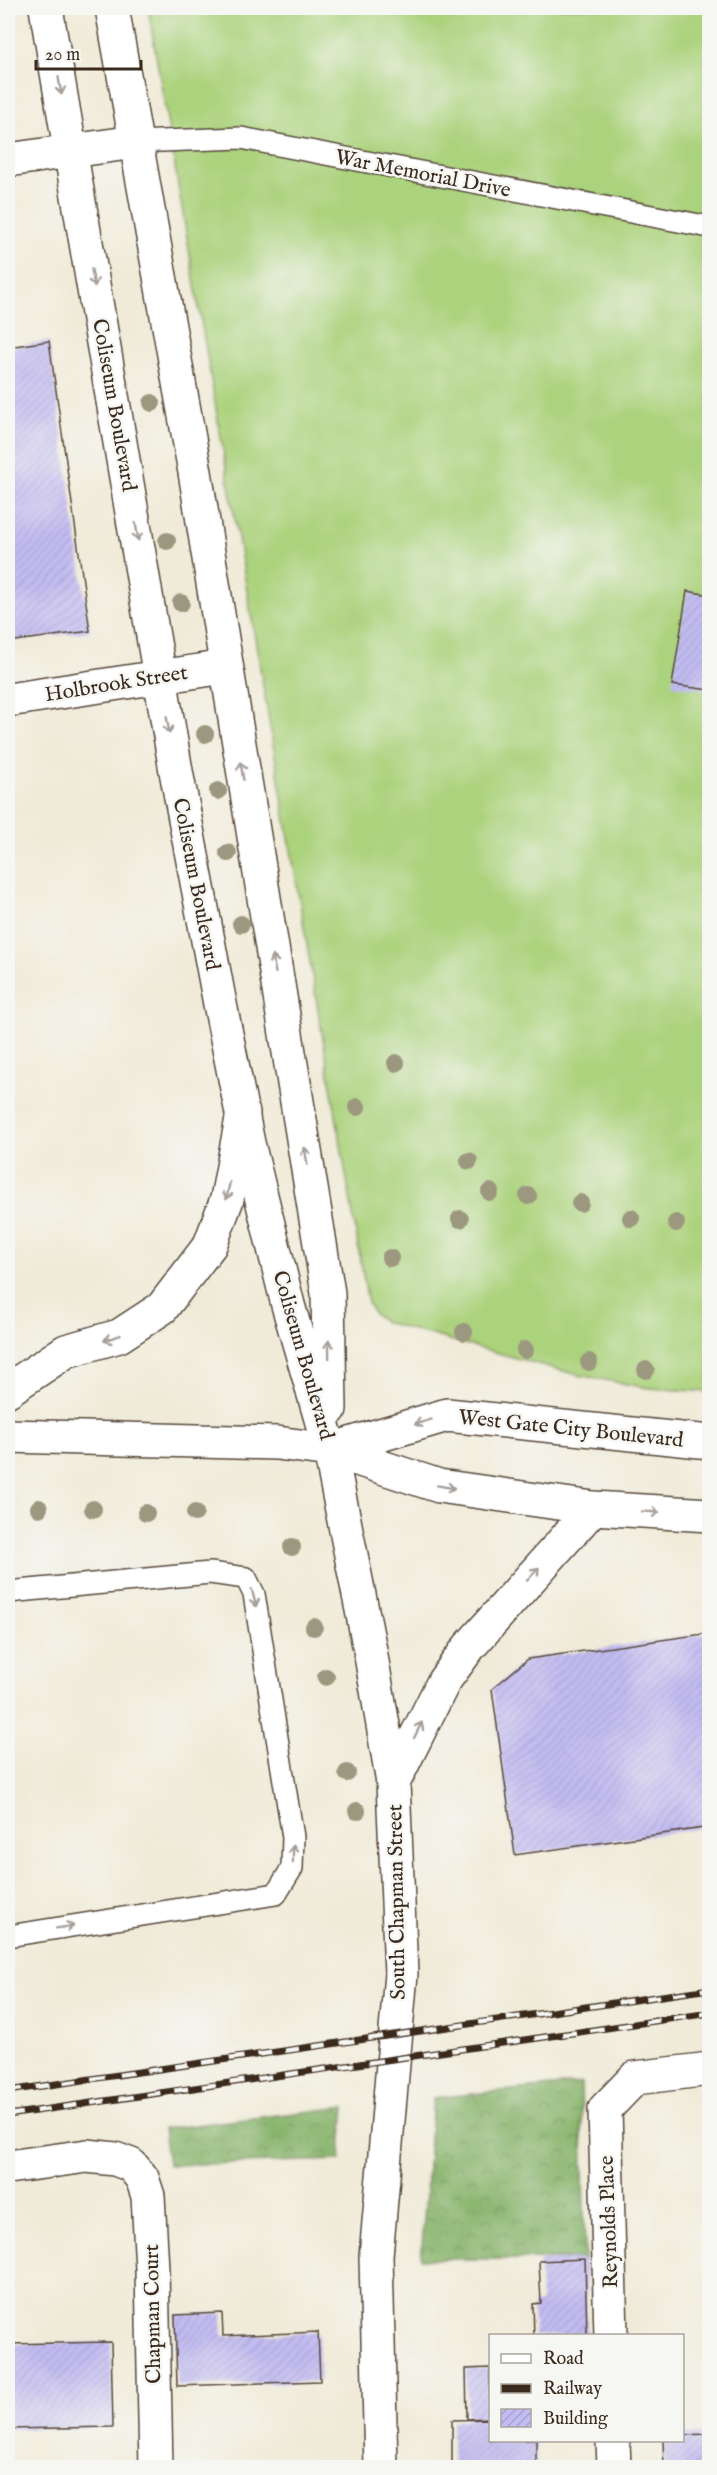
<svg xmlns="http://www.w3.org/2000/svg" width="717" height="2475" font-family="'IM FELL English',serif">
  <defs>
    <pattern id="forest-crowns" width="20" height="18" patternUnits="userSpaceOnUse" patternTransform="scale(1.5)"><rect width="20" height="18" fill="#88b46c"/><path d="M2 6a3 3 0 1 1 6 0M12 15a3 3 0 1 1 6 0" fill="none" stroke="#709358"/></pattern>
    <pattern id="building-hatch" width="6" height="6" patternUnits="userSpaceOnUse" patternTransform="scale(1.5)"><rect width="6" height="6" fill="#c3bcf2"/><path d="M-1 1l2-2M0 6l6-6M5 7l2-2" fill="none" stroke="#a8a2cf"/></pattern>
  </defs>
  <rect width="100%" height="100%" fill="#f6f6f2"/>
  <filter id="ink" filterUnits="userSpaceOnUse"><feTurbulence type="fractalNoise" baseFrequency=".0167" numOctaves="2"/><feDisplacementMap in="SourceGraphic" scale="12" xChannelSelector="R" yChannelSelector="G"/><feConvolveMatrix kernelMatrix="1 2 1 2 8 2 1 2 1" color-interpolation-filters="sRGB"/></filter>
  <filter id="wash" filterUnits="userSpaceOnUse"><feTurbulence type="fractalNoise" baseFrequency=".008" numOctaves="4" result="noise"/><feDisplacementMap in="SourceGraphic" scale="24" xChannelSelector="R" yChannelSelector="G"/><feGaussianBlur stdDeviation="1.35" result="paint"/><feColorMatrix in="noise" values="0 0 0 0 0 0 0 0 0 0 0 0 0 0 0 0 0 1.4 0 .05"/><feComposite in="paint" operator="in"/></filter>
  <g filter="url(#wash)">
    <rect width="100%" height="100%" fill="#f0ebd8"/>
    <path fill="url(#forest-crowns)" stroke="#626f45" stroke-width="1.5" d="M581,2083L585,2259H421L433,2098Z
      M345,2107L340,2160L168,2165L163,2129Z"/>
    <path fill="#abd27c" stroke="#737e4d" stroke-width="1.5" d="M148,8H709V1392L648,1388L578,1375L384,1322L375,1315L368,1304Z"/>
    <g id="blocks">
      <path fill="url(#building-hatch)" d="M49,341L90,631L8,642V347Z
        M687,591L710,595V690L672,685Z
        M710,1633V1827L515,1855L492,1689L528,1659Z
        M585,2259L587,2336H534L533,2304L541,2303L539,2261Z
        M222,2313L223,2336L318,2332L320,2381L177,2386L175,2315Z
        M111,2342L113,2427L8,2429V2344Z
        M490,2368V2418L467,2419L466,2369Z
        M490,2419V2440H536V2468H452V2420Z
        M710,2434V2468H664L663,2440H682V2435Z"/>
    </g>
  </g>
  <g filter="url(#ink)">
    <use href="#blocks" fill-opacity="0" stroke="#56473a" stroke-width="1.5"/>
    <g fill="none" stroke-linecap="round" stroke-linejoin="round">
      <g stroke="#56473a" stroke-width="24">
        <path id="lane" d="M135,142L241,138L710,227
          M8,1592L210,1573L246,1578L254,1594L293,1837L292,1868L276,1894L8,1936"/>
      </g>
      <g stroke="#56473a" stroke-width="36">
        <path id="street" d="M8,160L135,142
          M8,700L225,667
          M8,2167L87,2156L115,2159L131,2165L142,2178L148,2196L152,2269L156,2468
          M611,2336L605,2109L635,2078L710,2069
          M613,2440L614,2468"/>
      </g>
      <g stroke="#56473a" stroke-width="36">
        <path id="secondary" d="M46,8L176,771L220,1004L248,1143L288,1305L330,1450L370,1650L393,1783L401,1974L376,2256L381,2468
          M112,8L195,472L328,1293L330,1409"/>
      </g>
      <g stroke="#56473a" stroke-width="36">
        <path id="primary" d="M8,1390L66,1351L119,1336L162,1308L210,1245L227,1199L243,1113
          M8,1436L277,1443L330,1450L439,1486L593,1508L710,1515
          M330,1450L447,1415L710,1442
          M393,1783L444,1681L469,1647L593,1508"/>
      </g>
      <use href="#lane" stroke="#fff" stroke-width="21"/>
      <use href="#street" stroke="#fff" stroke-width="33"/>
      <use href="#secondary" stroke="#fff" stroke-width="33"/>
      <use href="#primary" stroke="#fff" stroke-width="33"/>
      <g stroke="#3b2a1e" stroke-width="7">
        <path id="rail" d="M8,2091L710,1989
          M8,2115L710,2013"/>
      </g>
      <use href="#rail" stroke="#f6f6f2" stroke-width="4.5" stroke-dasharray="14" stroke-linecap="butt"/>
    </g>
    <g fill="#9c987f">
      <circle cx="152" cy="403" r="9"/>
      <circle cx="167" cy="541" r="9"/>
      <circle cx="181" cy="603" r="9"/>
      <circle cx="205" cy="734" r="9"/>
      <circle cx="218" cy="791" r="9"/>
      <circle cx="228" cy="853" r="9"/>
      <circle cx="241" cy="924" r="9"/>
      <circle cx="396" cy="1063" r="9"/>
      <circle cx="357" cy="1107" r="9"/>
      <circle cx="469" cy="1161" r="9"/>
      <circle cx="490" cy="1192" r="9"/>
      <circle cx="528" cy="1196" r="9"/>
      <circle cx="580" cy="1203" r="9"/>
      <circle cx="631" cy="1218" r="9"/>
      <circle cx="460" cy="1219" r="9"/>
      <circle cx="676" cy="1223" r="9"/>
      <circle cx="390" cy="1258" r="9"/>
      <circle cx="464" cy="1332" r="9"/>
      <circle cx="525" cy="1350" r="9"/>
      <circle cx="589" cy="1362" r="9"/>
      <circle cx="646" cy="1370" r="9"/>
      <circle cx="39" cy="1508" r="9"/>
      <circle cx="93" cy="1509" r="9"/>
      <circle cx="146" cy="1513" r="9"/>
      <circle cx="195" cy="1513" r="9"/>
      <circle cx="292" cy="1547" r="9"/>
      <circle cx="314" cy="1627" r="9"/>
      <circle cx="326" cy="1677" r="9"/>
      <circle cx="347" cy="1773" r="9"/>
      <circle cx="357" cy="1811" r="9"/>
    </g>
    <defs><path id="oneway-shaft" d="M-6 0H5M1.5-3L5.5 0L1.5 3" fill="none" stroke-width="1.6" stroke-linecap="round" stroke-linejoin="round" transform="scale(1.5)"/></defs>
    <g stroke="#a79f9a">
      <use href="#oneway-shaft" transform="translate(60 86) rotate(80)"/>
      <use href="#oneway-shaft" transform="translate(93 278) rotate(80)"/>
      <use href="#oneway-shaft" transform="translate(137 532) rotate(81)"/>
      <use href="#oneway-shaft" transform="translate(168 725) rotate(81)"/>
      <use href="#oneway-shaft" transform="translate(242 771) rotate(-99)"/>
      <use href="#oneway-shaft" transform="translate(274 964) rotate(-99)"/>
      <use href="#oneway-shaft" transform="translate(306 1156) rotate(-99)"/>
      <use href="#oneway-shaft" transform="translate(228 1191) rotate(101)"/>
      <use href="#oneway-shaft" transform="translate(112 1338) rotate(161)"/>
      <use href="#oneway-shaft" transform="translate(329 1349) rotate(-91)"/>
      <use href="#oneway-shaft" transform="translate(423 1422) rotate(163)"/>
      <use href="#oneway-shaft" transform="translate(446 1487) rotate(10)"/>
      <use href="#oneway-shaft" transform="translate(651 1512) rotate(4)"/>
      <use href="#oneway-shaft" transform="translate(533 1574) rotate(-48)"/>
      <use href="#oneway-shaft" transform="translate(254 1598) rotate(75)"/>
      <use href="#oneway-shaft" transform="translate(418 1730) rotate(-64)"/>
      <use href="#oneway-shaft" transform="translate(293 1854) rotate(-89)"/>
      <use href="#oneway-shaft" transform="translate(65 1927) rotate(-9)"/>
    </g>
  </g>
  <g text-anchor="middle" stroke-width="5" stroke-linejoin="round" paint-order="stroke">
    <g font-size="21" fill="#3b2a1e" stroke="#f6f6f2">
      <text transform="translate(423 173) rotate(11)" y="7">War Memorial Drive</text>
      <text transform="translate(115 405) rotate(80)" y="7">Coliseum Boulevard</text>
      <text transform="translate(116 683) rotate(-9)" y="7">Holbrook Street</text>
      <text transform="translate(197 884) rotate(79)" y="7">Coliseum Boulevard</text>
      <text transform="translate(304 1355) rotate(74)" y="7">Coliseum Boulevard</text>
      <text transform="translate(571 1428) rotate(6)" y="7">West Gate City Boulevard</text>
      <text transform="translate(396 1902) rotate(-91)" y="7">South Chapman Street</text>
      <text transform="translate(608 2222) rotate(-92)" y="7">Reynolds Place</text>
      <text transform="translate(152 2314) rotate(-91)" y="7">Chapman Court</text>
    </g>
  </g>
  <rect width="717" height="2475" fill="none" stroke="#f6f6f2" stroke-width="30"/>
  <rect x="489" y="2334" width="195" height="108" fill="#f6f6f2" stroke="#aba49d" stroke-width="1.5"/>
  <rect x="501" y="2354" width="30" height="9" fill="#ffffff" stroke="#aba49d" stroke-width="1.5"/>
  <text x="543" y="2364" font-size="18" fill="#3b2a1e">Road</text>
  <rect x="501" y="2384" width="30" height="9" fill="#3b2a1e" stroke="#aba49d" stroke-width="1.5"/>
  <text x="543" y="2394" font-size="18" fill="#3b2a1e">Railway</text>
  <rect x="501" y="2409" width="30" height="18" fill="url(#building-hatch)" stroke="#aba49d" stroke-width="1.5"/>
  <text x="543" y="2424" font-size="18" fill="#3b2a1e">Building</text>
  <path d="M36 60v9h105v-9" fill="none" stroke="#3b2a1e" stroke-width="3"/>
  <text x="45" y="60" font-size="18" fill="#3b2a1e" stroke="#f6f6f2" stroke-width="4.5" paint-order="stroke">20 m</text>
</svg>
